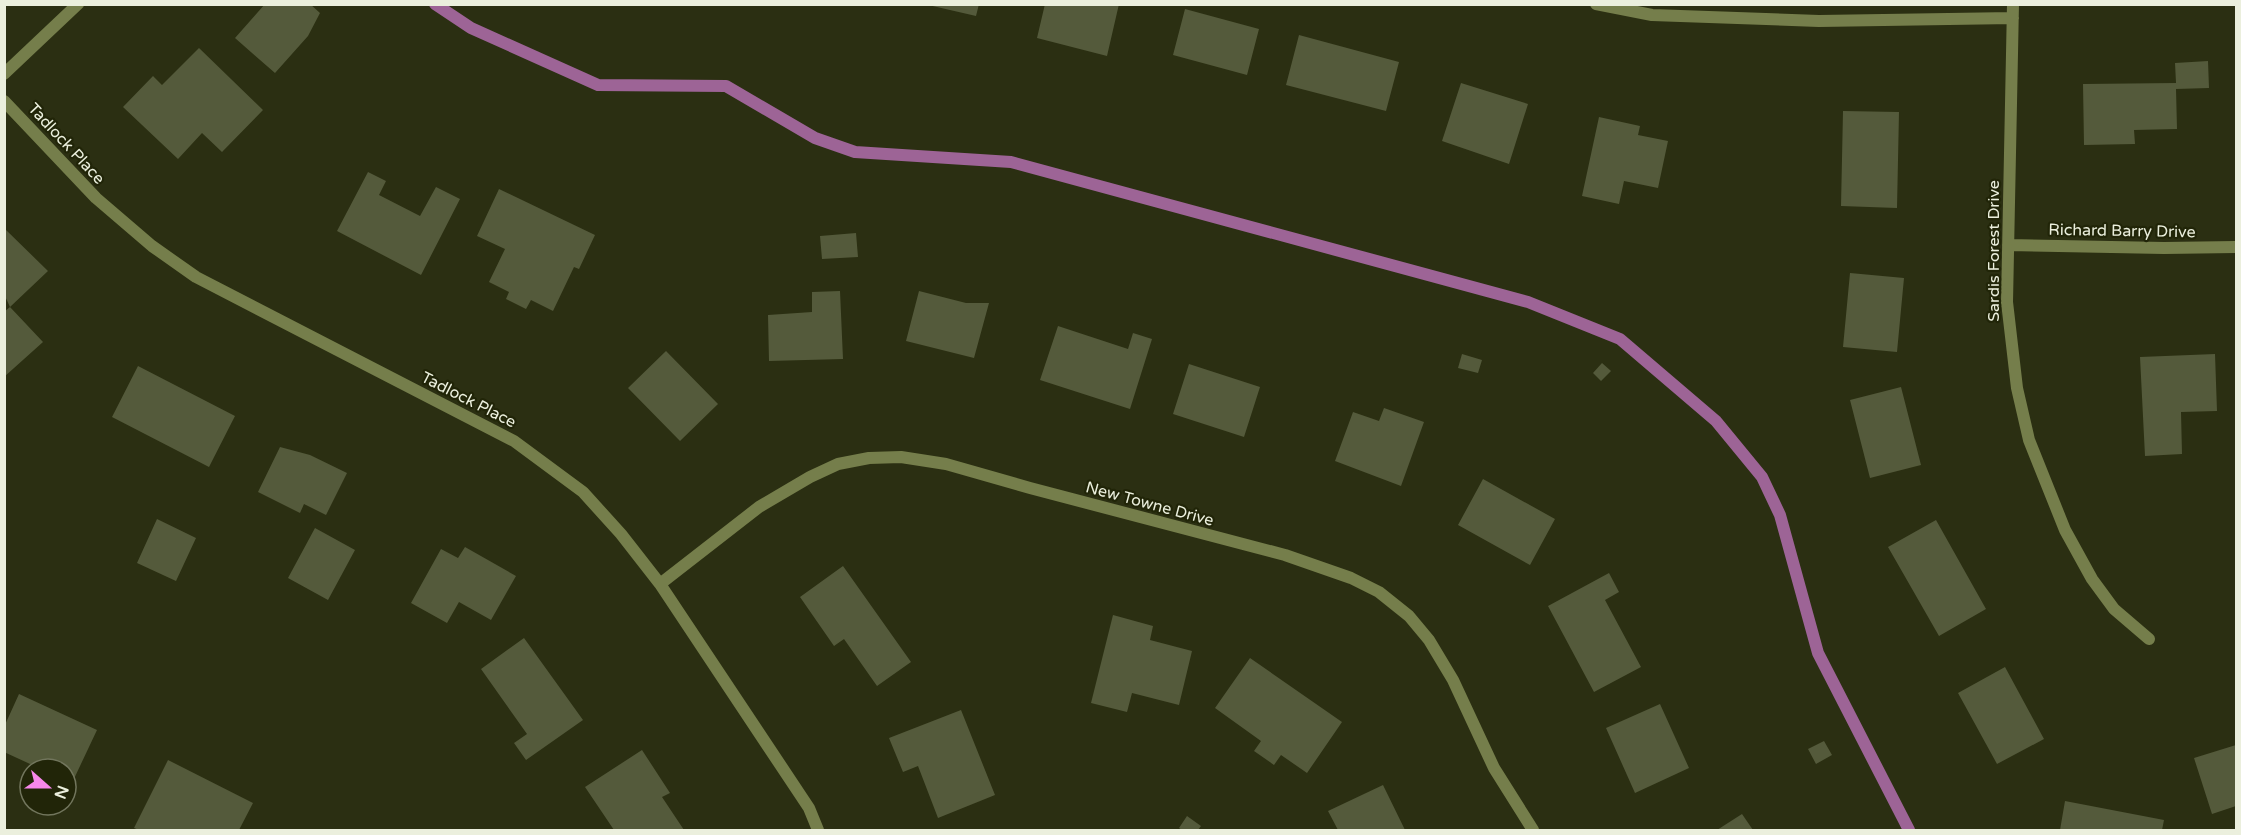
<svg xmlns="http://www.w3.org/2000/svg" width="2241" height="835" font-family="'Varela Round',sans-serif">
  <rect width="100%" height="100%" fill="#2b2f12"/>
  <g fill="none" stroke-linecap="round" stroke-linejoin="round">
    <path stroke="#9d6496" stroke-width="12" d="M435,4L471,28L598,85L726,86L815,138L855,152L1011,162L1528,302L1620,339L1716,421L1762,477L1780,515L1818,653L1909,830"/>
  </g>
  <path fill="#545a3b" d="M265,4H310L320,13L308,36L275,73L235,38Z
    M924,4H979L976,16Z
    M1045,4H1119L1107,56L1037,38Z
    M1185,9L1259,29L1247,75L1173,55Z
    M1299,35L1399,62L1386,111L1286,85Z
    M199,48L263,110L222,152L202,133L178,159L123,107L153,76L162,85Z
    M2208,61L2209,88L2176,89L2177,129L2134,130L2135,144L2084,145L2083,84L2176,83L2175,63Z
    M1461,83L1528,104L1509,164L1442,141Z
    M1843,111L1899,112L1897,208L1841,206Z
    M1599,117L1640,126L1638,135L1668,141L1658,188L1624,181L1619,204L1582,196Z
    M368,172L386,181L379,195L420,216L436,187L460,199L421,275L337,231Z
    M499,189L595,235L579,269L574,267L553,311L531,300L526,309L506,299L509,292L489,282L505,249L477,236Z
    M4,228L48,271L10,307L4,294Z
    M856,233L858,257L822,259L820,236Z
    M1850,273L1904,278L1897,352L1843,347Z
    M840,291L843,359L769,361L768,315L812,312V292Z
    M919,291L966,303H989L974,358L906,341Z
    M10,307L43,342L4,377V312Z
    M1058,326L1128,349L1133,333L1152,339L1130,409L1040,380Z
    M666,351L718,404L680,441L628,388Z
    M1462,354L1482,360L1478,373L1458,368Z
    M2215,354L2217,411L2181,412L2182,454L2145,456L2140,357Z
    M1602,363L1611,371L1601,381L1593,373Z
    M1189,364L1260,387L1244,437L1173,414Z
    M138,366L235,416L209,467L112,417Z
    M1901,387L1921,465L1870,478L1850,400Z
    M1384,408L1424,422L1401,486L1335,461L1353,412L1379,421Z
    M280,447L310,455L347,473L326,515L304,504L300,513L258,492Z
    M1483,479L1555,519L1530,565L1458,525Z
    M157,519L196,538L176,581L137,563Z
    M1936,520L1986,609L1939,636L1888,547Z
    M315,528L355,550L328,600L288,578Z
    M465,547L516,576L491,620L459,602L447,623L411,603L441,549L458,558Z
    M843,566L911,662L877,686L844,639L834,646L800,597Z
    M1609,573L1619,592L1605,600L1641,667L1594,692L1548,606Z
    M1113,615L1153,626L1150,640L1192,651L1179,705L1132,693L1127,712L1091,703Z
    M524,638L583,720L526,760L514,743L527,734L481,669Z
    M1250,658L1342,722L1307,773L1281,755L1274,765L1254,751L1261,741L1215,708Z
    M2005,667L2044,739L1997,764L1958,693Z
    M19,694L97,730L72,783L66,780V769H41L4,752V727Z
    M1660,704L1689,768L1635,793L1606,728Z
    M961,710L995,795L938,818L918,766L903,772L889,738Z
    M1824,741L1832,755L1816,764L1808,749Z
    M2236,745V806L2212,814L2194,758Z
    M642,750L670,793L662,797L684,830H614L585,787Z
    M168,760L253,803L239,830H139L134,828Z
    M1383,785L1405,830H1338L1328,811Z
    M2065,801L2164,820L2162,830H2060Z
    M1742,814L1753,830H1717Z
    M1187,816L1201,826L1198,830H1182L1179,828Z"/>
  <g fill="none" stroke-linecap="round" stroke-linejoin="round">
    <path stroke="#757e4b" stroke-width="12" d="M1596,4L1652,15L1819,21L2013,18
      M2013,4L2007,302L2017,388L2029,440L2065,530L2092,579L2114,609L2149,639
      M4,74L78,4
      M4,101L96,198L152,246L196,277L514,441L583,492L621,534L660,584L809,808L818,830
      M2008,245L2164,248L2236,247
      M660,584L759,507L810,477L838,464L869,458L901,457L946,464L1030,488L1285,555L1351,578L1379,592L1409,616L1429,640L1453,680L1494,768L1533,830"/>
  </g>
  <g text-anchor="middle" stroke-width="4.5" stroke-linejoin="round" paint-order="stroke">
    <g font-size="16" fill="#ebefdd" stroke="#212508">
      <text transform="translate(67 143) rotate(47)" y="6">Tadlock Place</text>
      <text transform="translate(2122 230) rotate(1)" y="6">Richard Barry Drive</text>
      <text transform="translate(1993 251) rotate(-90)" y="6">Sardis Forest Drive</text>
      <text transform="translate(469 399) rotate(27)" y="6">Tadlock Place</text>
      <text transform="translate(1150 503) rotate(15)" y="6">New Towne Drive</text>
    </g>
  </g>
  <rect width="2241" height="835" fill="none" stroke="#ebefdd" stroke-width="12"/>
  <g transform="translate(48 787) rotate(111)"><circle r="28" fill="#212508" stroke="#72765d" stroke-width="1.5"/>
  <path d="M0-4.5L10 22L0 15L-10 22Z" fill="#f788ec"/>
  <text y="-9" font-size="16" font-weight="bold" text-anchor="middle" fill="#ebefdd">N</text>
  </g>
</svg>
